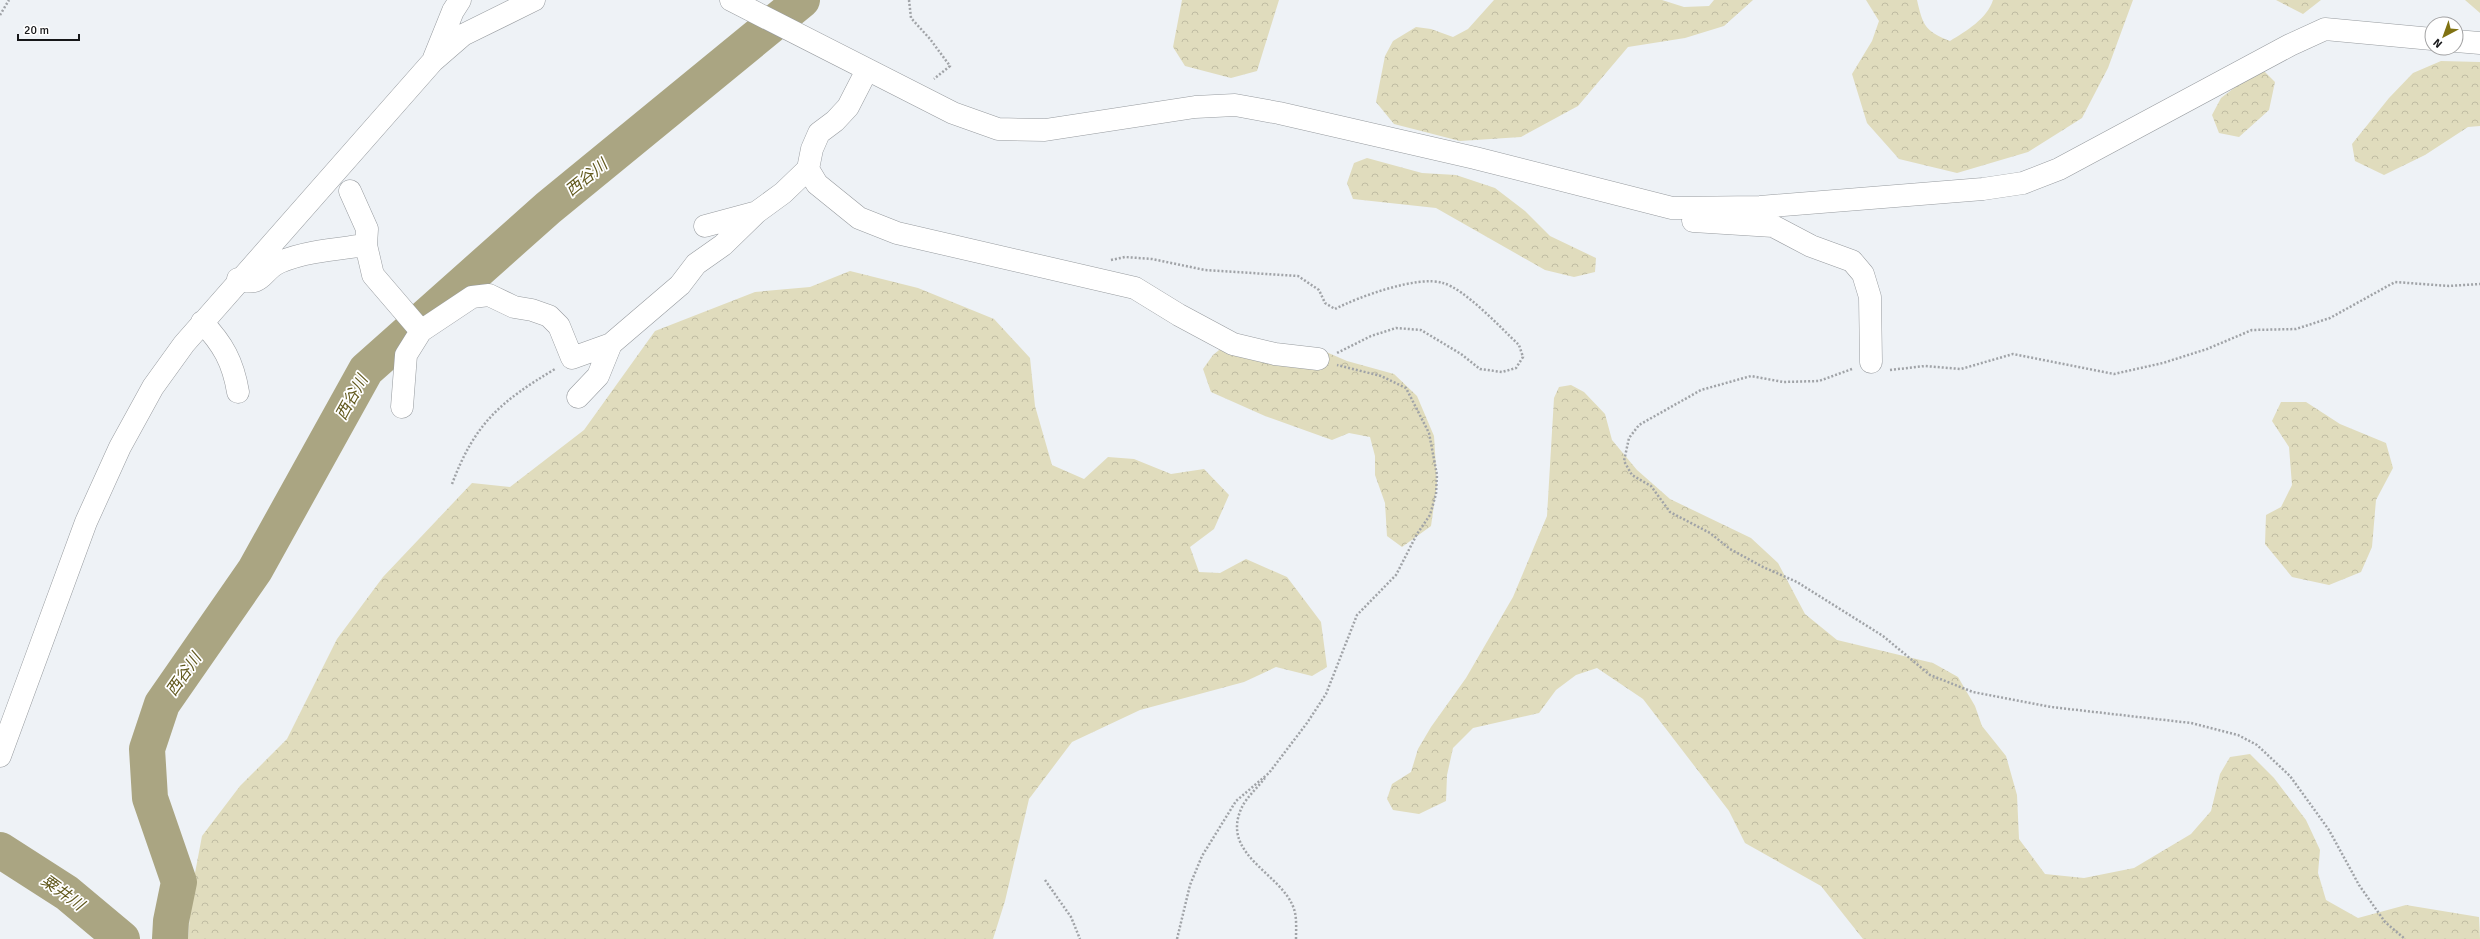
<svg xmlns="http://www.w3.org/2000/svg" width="2480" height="939" font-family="Signika,'Noto Sans JP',sans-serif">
  <defs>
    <pattern id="forest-crowns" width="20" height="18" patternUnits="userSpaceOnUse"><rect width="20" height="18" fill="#e0dcbd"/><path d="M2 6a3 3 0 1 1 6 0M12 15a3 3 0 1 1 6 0" fill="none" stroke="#bfbca2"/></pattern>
  </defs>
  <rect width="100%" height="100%" fill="#eef2f6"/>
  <path fill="url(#forest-crowns)" d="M1182,0H1279L1257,71L1231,78L1185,66L1173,47Z
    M1494,0H1662L1684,7L1709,6L1714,0H1753L1724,26L1685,38L1628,47L1578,106L1521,137L1460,141L1394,124L1376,102L1385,56L1393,41L1416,27L1431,29L1453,37L1468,29Z
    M1866,0H1917C1923,26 1925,31 1950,41C1966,31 1987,19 1993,0H2133L2108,68L2082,118L2028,152L1957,173L1899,159L1867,123L1852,74L1872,41L1879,21Z
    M2276,0H2321L2303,14Z
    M2465,0H2480V13Z
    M2441,61L2480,62V126L2468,127L2425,155L2384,175L2355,161L2352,144L2389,98L2413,73Z
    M2264,71L2275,82L2269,110L2239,137L2219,133L2212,115L2221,98L2251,75Z
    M1367,158L1422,173L1456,175L1495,188L1525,211L1550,236L1596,258L1595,272L1574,277L1545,270L1436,208L1353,199L1347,183L1354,163Z
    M850,271L918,288L994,319L1030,358L1035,406L1052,465L1084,479L1108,457L1134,459L1171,474L1204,469L1229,495L1214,529L1190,547L1199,572L1220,573L1246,559L1287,577L1321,622L1327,667L1312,676L1276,667L1244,682L1140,710L1072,742L1029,799L1005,901L993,939H188L192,889L202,836L240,786L287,739L337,639L383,577L472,483L510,487L584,430L655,331L755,292L810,287Z
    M1224,346L1317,348L1347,361L1394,374L1417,396L1434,436L1437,484L1431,526L1402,547L1387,536L1385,503L1375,475V456L1370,437L1349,433L1332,440L1265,416L1211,392L1203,369L1213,355Z
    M1571,385L1584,392L1605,414L1612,440L1637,470L1670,499L1751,538L1778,563L1805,614L1837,640L1933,663L1958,677L1975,706L1982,726L2006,756L2017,795L2019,839L2045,874L2084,878L2134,868L2191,834L2211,811L2220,774L2230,757L2250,754L2274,778L2306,820L2320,850L2318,873L2326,900L2358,918L2406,905L2479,917L2480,939H1863L1821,886L1745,843L1729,811L1643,699L1597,668L1576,675L1556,690L1539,713L1473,728L1453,748L1447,775L1446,801L1419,814L1393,810L1387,799L1392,784L1411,772L1418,749L1431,727L1466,678L1513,597L1547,516L1554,398L1559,387Z
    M2281,402H2306L2340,424L2386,443L2393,468L2376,500L2372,547L2361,572L2329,585L2292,577L2265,544L2266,515L2281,507L2292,485L2289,447L2272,421Z"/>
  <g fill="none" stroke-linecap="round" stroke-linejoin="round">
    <path stroke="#aaa582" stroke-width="36" d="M0,850L67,893L122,939
      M170,939L171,921L179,882L150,798L147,749L162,704L255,570L366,370L548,208L802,0"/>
    <g stroke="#979b9f" stroke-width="23">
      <path id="minor" d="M731,0L953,113L998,129L1045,130L1195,107L1235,105L1279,113L1475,158L1672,208L1760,207L1983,189L2023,183L2059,169L2290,45L2325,29L2432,39
        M2456,41L2480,43
        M434,58L453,11L460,0
        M808,169L817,184L859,218L897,233L1135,288L1179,315L1233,344L1275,354L1318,359
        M350,191L367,229L366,245
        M1693,221L1773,226L1811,246L1852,261L1863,274L1870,297L1871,362
        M705,226L757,212
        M238,279C264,288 261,270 280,262C306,251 338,249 366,245L373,275L421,331L472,297L489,295L514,307L532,310L549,316L559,326L572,358L611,344L680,285L696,264L723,245L757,212L783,193L808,169L812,149L819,133L835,121L848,107L867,70
        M202,322C223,344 233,362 238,392
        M578,397L598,376L611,344
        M402,407L406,355L421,331
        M0,756L86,522L120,447L153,387L184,344L433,61L463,35L534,0"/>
    </g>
    <path stroke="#a0a3a7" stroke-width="2.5" stroke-dasharray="2 2" stroke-linecap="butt" d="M909,0L911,18L930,39L950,66L934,79
      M0,15L9,0
      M1111,260L1125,257L1152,259L1205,270L1298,276L1319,290L1325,303L1335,309C1358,297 1418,275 1443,283C1465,289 1501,328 1519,345L1523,357L1516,368L1502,372L1480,369L1461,354L1421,330L1396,328L1371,336L1337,353
      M1852,369L1819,381L1783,382L1751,376L1701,390L1639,425L1629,438L1624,461L1632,475L1651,486L1670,512L1710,533L1730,549L1763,567L1797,582L1883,636L1930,675L1973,692L2051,707L2191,723L2238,735L2257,745L2290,776L2329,830L2359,885L2385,922L2405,939
      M1890,370L1925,366L1961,369L2013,354L2114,374L2163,363L2207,349L2252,330L2296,329L2330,318L2395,282L2449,286L2480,284
      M452,484C475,423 500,402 555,369
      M1265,778C1258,787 1247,797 1242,807C1219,855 1282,873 1294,909C1297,918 1296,929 1296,939
      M1045,880L1071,917L1080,939
      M1177,939L1190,885L1202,856L1236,801L1269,773L1307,723L1326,694L1357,615L1396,575L1417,534L1430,515L1436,494L1437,475L1429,433L1406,388L1381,376L1337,365"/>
    <use href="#minor" stroke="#fff" stroke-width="22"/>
  </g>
  <g text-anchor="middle" stroke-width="3.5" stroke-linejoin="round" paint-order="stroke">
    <g font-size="16" font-style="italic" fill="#61581c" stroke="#fff">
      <text transform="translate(586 177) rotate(-39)" y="6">西谷川</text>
      <text transform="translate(351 397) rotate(-61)" y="6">西谷川</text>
      <text transform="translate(183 674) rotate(-55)" y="6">西谷川</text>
      <text transform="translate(63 892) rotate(36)" y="6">粟井川</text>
    </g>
  </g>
  <g transform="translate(2444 36) rotate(221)"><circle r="19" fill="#ffffff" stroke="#a2a2a3"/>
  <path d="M0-3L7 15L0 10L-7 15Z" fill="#807212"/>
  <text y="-6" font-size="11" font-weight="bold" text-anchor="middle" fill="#161719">N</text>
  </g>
  <path d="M18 34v6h61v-6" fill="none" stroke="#161719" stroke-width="2"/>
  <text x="24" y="34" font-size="12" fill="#161719" stroke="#ffffff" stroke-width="3" paint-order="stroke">20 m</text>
</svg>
